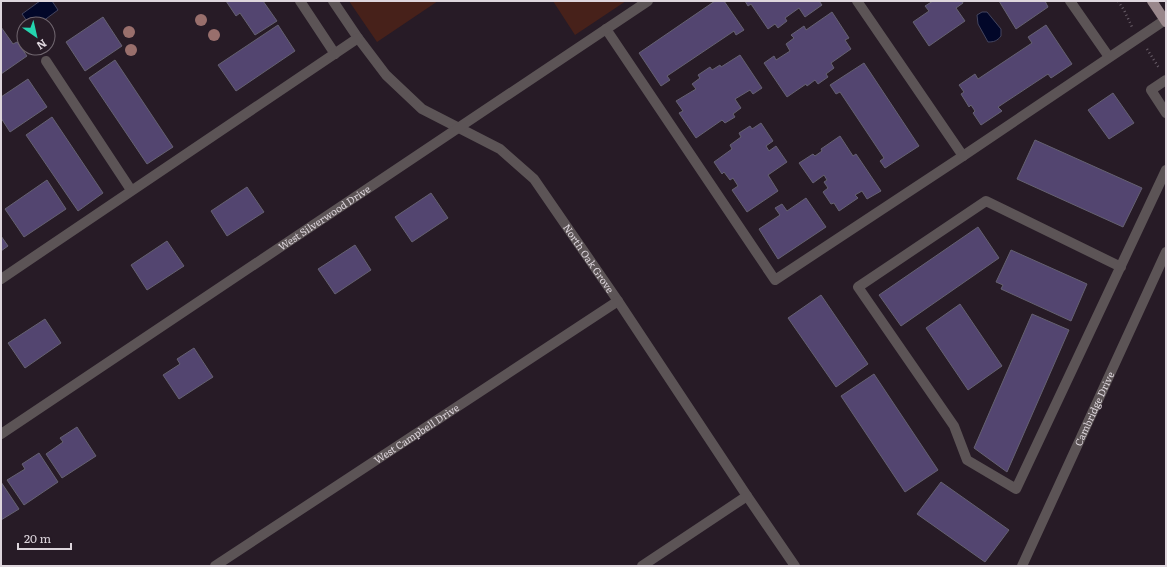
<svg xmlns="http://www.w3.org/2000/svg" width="1167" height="567" font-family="Literata,serif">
  <rect width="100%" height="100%" fill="#271b26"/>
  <path fill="#47211a" d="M349,1H438L377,42Z
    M553,1H626L575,35Z"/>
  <path fill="#020729" stroke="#44455f" d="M40,1H52L58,10L39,24H29L22,14Z
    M982,12H987L1001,29V36C997,41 994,42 988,42L978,24L977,15Z"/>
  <path fill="#534570" stroke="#656171" d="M226,1H263L277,21L255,35L240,13L236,16Z
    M715,1H724L744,30L736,35L734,31L667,76L670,80L661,86L639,53Z
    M745,1H819L822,5L805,17L799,8L785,18L787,21L778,28L775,24L768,29L751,4L748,6Z
    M933,1H962L963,3L956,8L965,21L929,46L913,22L929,11L925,6Z
    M999,1H1045L1048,7L1016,29Z
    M832,12L849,38L845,40L851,49L831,63L834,68L826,74L828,77L818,84L815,80L807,86L806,84L787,97L764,63L774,56L776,60L790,51L786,44L794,38L791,35L804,26L806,30Z
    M103,17L122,46L85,71L66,42Z
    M278,25L295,51L236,91L218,65Z
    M1046,25L1072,64L1051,78L1048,74L998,107L1002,111L981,125L973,113L975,111L971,105L969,107L961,94L964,92L959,85L975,74L978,79L1032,43L1028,37Z
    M1,27L13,44L17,42L27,56L1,74Z
    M740,55L762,88L753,94L750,90L735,99L741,108L733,114L735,117L725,123L722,120L696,138L679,113L683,111L676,101L696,89L692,84L700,78L698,75L710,67L712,70L720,65L721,67Z
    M115,60L173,147L147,164L89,78Z
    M864,63L919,146L885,168L880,161L884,158L840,92L836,94L830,85Z
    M28,79L47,107L10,132L1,118V97Z
    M1113,93L1134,123L1109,139L1088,110Z
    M52,117L103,193L78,211L26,135Z
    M761,123L773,141L766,146L769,151L776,146L787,162L768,175L778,191L747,212L732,190L738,186L733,178L730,180L724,172L722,174L714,162L732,149L730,145L741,137L739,133L750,126L752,129Z
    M840,136L853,156L856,154L881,191L867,199L862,191L855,195L858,198L839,211L834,203L831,204L823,192L828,188L824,182L827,180L824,175L813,183L799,163L813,154L815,156L822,151L821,149Z
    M1035,140L1142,188L1123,227L1017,179Z
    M47,180L66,209L24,237L5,209Z
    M247,187L264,212L227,236L211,211Z
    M431,193L448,218L412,242L395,217Z
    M806,198L826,227L778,259L759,229L780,215L775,208L782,204L787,211Z
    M978,227L999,258L901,326L879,295Z
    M1,236L8,246L1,251Z
    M167,241L184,266L147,290L131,265Z
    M355,245L371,270L335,294L318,269Z
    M1011,250L1087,284L1071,321L1001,289L1003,285L996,282Z
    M821,295L868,364L836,387L788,318Z
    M960,304L1002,366L968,390L926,328Z
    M1032,314L1069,330L1007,472L974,448Z
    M45,319L61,343L25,368L8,343Z
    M194,348L213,377L179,399L163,375L180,364L177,359Z
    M874,374L938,470L905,492L841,396Z
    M77,427L96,456L62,478L46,454L63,442L60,438Z
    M39,453L58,482L24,505L7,480L25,469L22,464Z
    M1,482L19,509L1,520Z
    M941,482L1009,530L985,562L917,514Z"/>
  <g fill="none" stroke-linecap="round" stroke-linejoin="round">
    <path stroke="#695e68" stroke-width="2.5" stroke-dasharray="1 3" stroke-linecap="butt" d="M1118,1L1124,10L1132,27
      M1147,49L1159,68"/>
    <g stroke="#5c5456" stroke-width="10">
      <path d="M300,1L335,54"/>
      <path id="s1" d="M333,1L358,38L386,75L422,109L500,149L534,179L618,301L747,496L795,566"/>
      <path d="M857,1L963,156"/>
      <path d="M1070,1L1109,57"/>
      <path d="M606,29L775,280L963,156L1165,20"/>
      <path d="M46,61L131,190"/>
      <path d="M1166,80L1151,90L1166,113"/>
      <path d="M1121,267L986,201L858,287L954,426L967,460L1016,489L1166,170"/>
      <path d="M1,279L358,38"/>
      <path id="s2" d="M1,434L648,1"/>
      <path id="s3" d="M215,566L618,301"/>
      <path d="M642,566L747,496"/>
      <path id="s4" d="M1022,566L1166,252"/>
    </g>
    <path stroke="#99878b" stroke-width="10" d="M1152,1L1166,22"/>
  </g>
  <g fill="#996f6c">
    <circle cx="201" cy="20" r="6"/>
    <circle cx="129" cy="32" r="6"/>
    <circle cx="214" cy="35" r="6"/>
    <circle cx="131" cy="50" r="6"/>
  </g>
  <g text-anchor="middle" stroke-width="3" stroke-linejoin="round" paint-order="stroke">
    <g font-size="10" fill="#ded6dd" stroke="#271b26">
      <text dy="4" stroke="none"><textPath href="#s2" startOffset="389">West Silverwood Drive</textPath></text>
      <text dy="4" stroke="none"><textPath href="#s1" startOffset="370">North Oak Grove</textPath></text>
      <text dy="4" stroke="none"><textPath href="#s4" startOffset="173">Cambridge Drive</textPath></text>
      <text dy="4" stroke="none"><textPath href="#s3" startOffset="241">West Campbell Drive</textPath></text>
    </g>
  </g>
  <rect width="1167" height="567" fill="none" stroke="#ded6dd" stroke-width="4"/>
  <g transform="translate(36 36) rotate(146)"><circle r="19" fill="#271b26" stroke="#70666f"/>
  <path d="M0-3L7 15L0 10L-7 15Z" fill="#24d5af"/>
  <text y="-6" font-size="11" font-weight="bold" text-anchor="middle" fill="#ded6dd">N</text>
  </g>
  <path d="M18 543v6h53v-6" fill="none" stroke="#ded6dd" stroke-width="2"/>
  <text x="24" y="543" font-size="12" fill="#ded6dd" stroke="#271b26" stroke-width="3" paint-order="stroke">20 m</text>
</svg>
